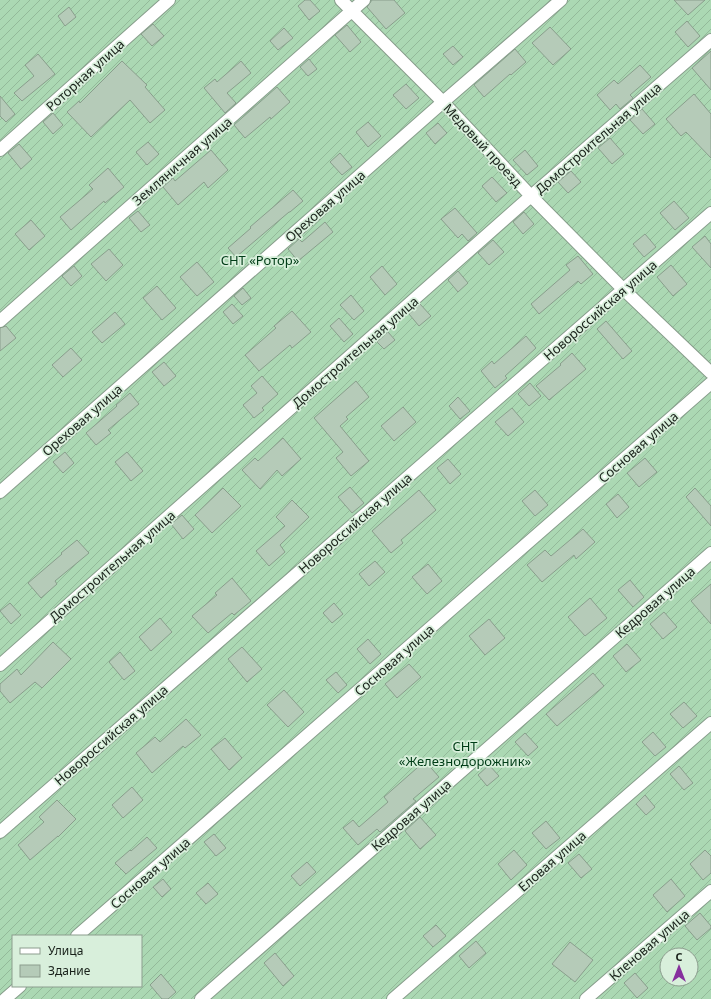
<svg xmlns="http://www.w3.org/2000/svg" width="711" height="999" font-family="'Noto Sans',sans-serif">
  <defs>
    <pattern id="garden-furrows" width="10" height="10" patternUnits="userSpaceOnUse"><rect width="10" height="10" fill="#abd8b3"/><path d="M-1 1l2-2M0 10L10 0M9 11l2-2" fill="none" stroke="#93b999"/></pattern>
  </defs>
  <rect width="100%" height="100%" fill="#d8efdb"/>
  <path fill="url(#garden-furrows)" fill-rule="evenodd" d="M0,0H711V999H0ZM13,936H141V986H13ZM667,955H691V979H667Z"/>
  <path fill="#b5cbb8" stroke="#899e8c" d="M305,0H310L320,11L309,20L298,6Z
    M372,0H394L405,13L386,29L367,7Z
    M674,0H705L688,15Z
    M69,7L76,17L65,26L58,16Z
    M687,21L700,36L688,47L675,32Z
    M153,24L164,36L152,46L141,34Z
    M347,25L361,42L350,52L335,35Z
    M550,27L571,49L553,65L532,43Z
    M284,28L293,38L278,50L270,41Z
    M453,46L463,57L453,65L443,54Z
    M515,49L526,62L511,75L510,74L484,97L474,85Z
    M711,51V90L692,68Z
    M38,54L55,74L22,101L14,93L34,76L25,65Z
    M309,59L317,69L308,76L300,67Z
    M122,61L147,85L145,87L165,110L150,123L130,100L91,137L67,112L79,101L80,103Z
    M241,61L251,73L227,93L236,103L225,113L204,88L215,79L217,82Z
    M640,65L651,77L630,95L633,98L620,109L616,104L610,110L597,95L614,80L618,84Z
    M406,84L419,98L406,109L393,95Z
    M277,87L290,102L271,119L270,117L245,138L234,125Z
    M694,94L711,114V158L686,132L681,136L666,119Z
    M0,96L15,114L6,122L0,116Z
    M642,109L655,124L643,134L630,120Z
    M53,113L63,125L53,134L43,122Z
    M368,122L381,136L368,147L356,132Z
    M438,123L447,133L435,144L426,133Z
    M610,138L624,154L612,164L598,148Z
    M148,142L159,154L147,165L136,152Z
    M19,144L32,159L21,169L8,153Z
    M211,150L228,170L208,188L204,182L178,205L163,187L173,178L175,181Z
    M525,150L538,166L527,175L513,160Z
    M340,153L352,167L342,175L330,162Z
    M108,168L124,187L105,203L104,201L71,230L60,217L93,189L89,185Z
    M571,171L581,182L568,193L558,182Z
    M492,177L507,193L496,202L482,186Z
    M293,190L303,201L290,212H289L236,257L228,248L251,228L250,227Z
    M674,201L689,218L675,230L660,213Z
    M455,208L477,233L468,241L462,234L458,238L441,219Z
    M138,211L150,225L141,232L129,218Z
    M524,212L534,224L523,234L513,222Z
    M31,220L45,236L29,250L15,234Z
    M325,222L333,232L298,261L288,249L299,239L302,242Z
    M645,234L656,247L644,257L633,244Z
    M705,236L711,244V268L692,247Z
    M493,240L504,252L489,265L478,253Z
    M109,249L123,265L106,281L91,264Z
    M578,256L593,274L581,284L578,281L539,314L531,304L570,270L566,265Z
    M197,262L214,282L197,296L180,277Z
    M671,265L687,284L673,296L657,277Z
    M74,266L82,276L71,286L62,276Z
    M382,266L397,284L385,295L370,277Z
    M458,271L468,283L458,292L448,280Z
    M157,286L176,308L162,320L143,298Z
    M243,288L251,298L242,305L234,296Z
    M351,295L364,311L354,320L340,305Z
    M232,304L243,316L233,324L223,312Z
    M420,304L431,316L419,326L409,314Z
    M292,311L311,332L292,348L290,345L259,371L245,355L276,328L274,326Z
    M115,312L125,324L102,343L92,332Z
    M339,318L353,334L344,342L330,326Z
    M606,321L632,351L623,359L597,329Z
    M6,326L16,338L0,351V328Z
    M388,332L395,340L384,349L377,342Z
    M526,336L536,348L505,376L507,378L495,388L481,371L492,361L494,364Z
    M71,348L82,360L63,377L52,365Z
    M572,353L586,369L549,400L536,386L561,365L560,364Z
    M164,362L176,376L164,386L152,372Z
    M262,376L278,394L262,408L264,410L254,418L243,405L257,393L251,386Z
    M356,381L369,397L346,417L348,419L340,426L369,461L351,476L336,458L343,452L314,418Z
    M530,383L541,396L529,406L518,394Z
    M130,393L139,404L108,430L111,433L96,445L86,433L117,406L116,405Z
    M458,397L470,411L460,419L449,406Z
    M403,407L416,422L394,441L381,426Z
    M512,408L524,422L508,436L495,422Z
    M283,438L301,459L282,476L277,470L260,489L242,470L255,458L258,461Z
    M65,452L74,463L63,473L53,462Z
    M127,452L143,471L131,481L115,462Z
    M645,458L657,472L639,487L627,473Z
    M448,459L461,474L450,484L437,468Z
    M350,487L364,503L352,513L338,497Z
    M223,488L241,506L212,533L195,515Z
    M695,488L711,506V526L686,497Z
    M419,490L436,510L401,540L403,543L391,553L372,531Z
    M535,490L548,505L535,516L522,501Z
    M618,494L629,507L617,518L606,504Z
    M292,500L309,517L280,545L285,552L269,566L256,551L285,526L276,517Z
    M182,515L194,529L183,539L171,524Z
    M583,529L595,542L576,559L574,555L542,582L527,565L545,550L551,556Z
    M77,540L89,553L55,581L57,584L41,598L28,583L62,554L61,553Z
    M375,561L385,572L369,586L359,574Z
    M428,564L442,581L427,594L412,577Z
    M232,578L251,601L234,615L232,613L208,633L192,616L217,595L215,593Z
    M630,580L644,597L633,607L618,590Z
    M711,584V624L691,601Z
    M590,598L607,618L585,636L568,617Z
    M10,603L21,615L11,624L0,611Z
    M334,603L343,614L332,623L323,613Z
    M664,612L677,627L663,639L650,624Z
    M160,618L172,632L151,651L139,637Z
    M489,619L505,638L485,655L469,636Z
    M368,639L381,654L370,664L357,649Z
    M53,642L71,659L42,688L35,682L10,703L0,691V684L17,669L21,675Z
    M627,644L641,660L626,672L613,656Z
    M242,647L262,669L247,682L228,659Z
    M120,652L135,671L124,680L109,662Z
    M409,664L421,677L397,698L385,684Z
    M336,672L347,685L338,693L326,680Z
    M593,673L604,686L557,726L546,714Z
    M284,690L304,712L288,727L267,705Z
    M684,702L697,716L683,728L670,714Z
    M186,719L201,735L185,748L183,746L152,773L136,753L155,737L160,742Z
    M653,732L666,747L655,756L642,742Z
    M525,733L538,747L528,756L515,742Z
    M225,738L242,758L229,770L211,749Z
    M425,761L439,777L413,799L416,801L380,832L377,829L358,845L343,828L353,820L359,827L388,802L384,797Z
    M489,765L499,776L487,786L478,775Z
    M679,766L693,783L684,790L670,774Z
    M132,787L143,800L123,818L112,805Z
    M645,795L655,807L646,815L636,804Z
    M57,800L76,819L58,837V836L30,860L18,845L44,822L39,817Z
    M420,817L436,835L420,849L405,831Z
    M546,821L560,838L546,849L532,833Z
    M214,834L226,848L216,856L204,842Z
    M147,837L157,848L126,874L115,863L130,850L131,851Z
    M514,850L527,865L511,880L498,864Z
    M705,850L711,856V873L703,880L690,864Z
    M579,854L592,869L581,878L568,863Z
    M307,862L316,872L300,886L291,876Z
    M163,879L171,889L162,897L153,887Z
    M671,879L685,896L667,912L653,895Z
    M208,883L218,894L206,904L196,893Z
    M700,913L711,926V928L697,940L685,926Z
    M436,925L446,936L433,947L423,936Z
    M476,941L486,953L469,968L459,956Z
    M570,942L593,960L575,982L552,964Z
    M275,953L294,976L283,986L264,963Z
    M635,973L648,988L637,998L624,983Z
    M161,974L176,992L168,999H162L150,985Z"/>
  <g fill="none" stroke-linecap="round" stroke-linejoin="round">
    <g stroke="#879d8b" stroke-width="14">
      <path id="minor" d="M341,0L443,102L531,196L623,289L711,373
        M0,150L169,0
        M0,321L364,0
        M0,492L443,102L561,0
        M0,665L531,196L711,40
        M0,832L711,213
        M77,936L711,383
        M5,999L20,986
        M201,999L711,553
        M393,999L711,723
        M586,999L711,891"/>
    </g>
    <use href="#minor" stroke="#fff" stroke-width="12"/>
  </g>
  <g text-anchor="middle" stroke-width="3.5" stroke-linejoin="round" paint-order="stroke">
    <g font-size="13" fill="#19211a" stroke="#d8efdb">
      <text transform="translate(85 75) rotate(-42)" y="5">Роторная улица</text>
      <text transform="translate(598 138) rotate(-41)" y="5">Домостроительная улица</text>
      <text transform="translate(483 145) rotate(47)" y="5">Медовый проезд</text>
      <text transform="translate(182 161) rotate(-41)" y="5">Земляничная улица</text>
      <text transform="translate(325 206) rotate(-41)" y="5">Ореховая улица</text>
      <text transform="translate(600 310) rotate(-41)" y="5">Новороссийская улица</text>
      <text transform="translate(355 352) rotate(-41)" y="5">Домостроительная улица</text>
      <text transform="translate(82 420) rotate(-41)" y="5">Ореховая улица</text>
      <text transform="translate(638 447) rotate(-41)" y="5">Сосновая улица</text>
      <text transform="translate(355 523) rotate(-41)" y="5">Новороссийская улица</text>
      <text transform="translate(112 566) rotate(-41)" y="5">Домостроительная улица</text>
      <text transform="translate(655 602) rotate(-41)" y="5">Кедровая улица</text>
      <text transform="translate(394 660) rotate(-41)" y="5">Сосновая улица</text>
      <text transform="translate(111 735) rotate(-41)" y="5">Новороссийская улица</text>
      <text transform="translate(411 815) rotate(-41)" y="5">Кедровая улица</text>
      <text transform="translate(552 861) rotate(-41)" y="5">Еловая улица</text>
      <text transform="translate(150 873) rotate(-41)" y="5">Сосновая улица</text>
      <text transform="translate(649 945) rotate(-41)" y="5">Кленовая улица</text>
    </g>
    <g font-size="13" fill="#003d17" stroke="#d8efdb">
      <text x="260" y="265">СНТ «Ротор»</text>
      <text x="465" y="751">СНТ<tspan x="465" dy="15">«Железнодорожник»</tspan></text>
    </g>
  </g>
  <rect x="12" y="935" width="130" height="52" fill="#d8efdb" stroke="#8c9d8e"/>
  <rect x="20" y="948" width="20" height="6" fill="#ffffff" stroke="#8c9d8e"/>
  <text x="48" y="955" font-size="12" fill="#19211a">Улица</text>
  <rect x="20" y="965" width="20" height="12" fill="#b5cbb8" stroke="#8c9d8e"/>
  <text x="48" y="975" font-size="12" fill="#19211a">Здание</text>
  <g transform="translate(679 967)"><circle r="19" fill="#d8efdb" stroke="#8c9d8e"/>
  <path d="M0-3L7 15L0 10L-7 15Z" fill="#86309d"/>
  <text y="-6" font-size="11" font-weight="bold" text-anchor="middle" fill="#19211a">С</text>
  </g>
</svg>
